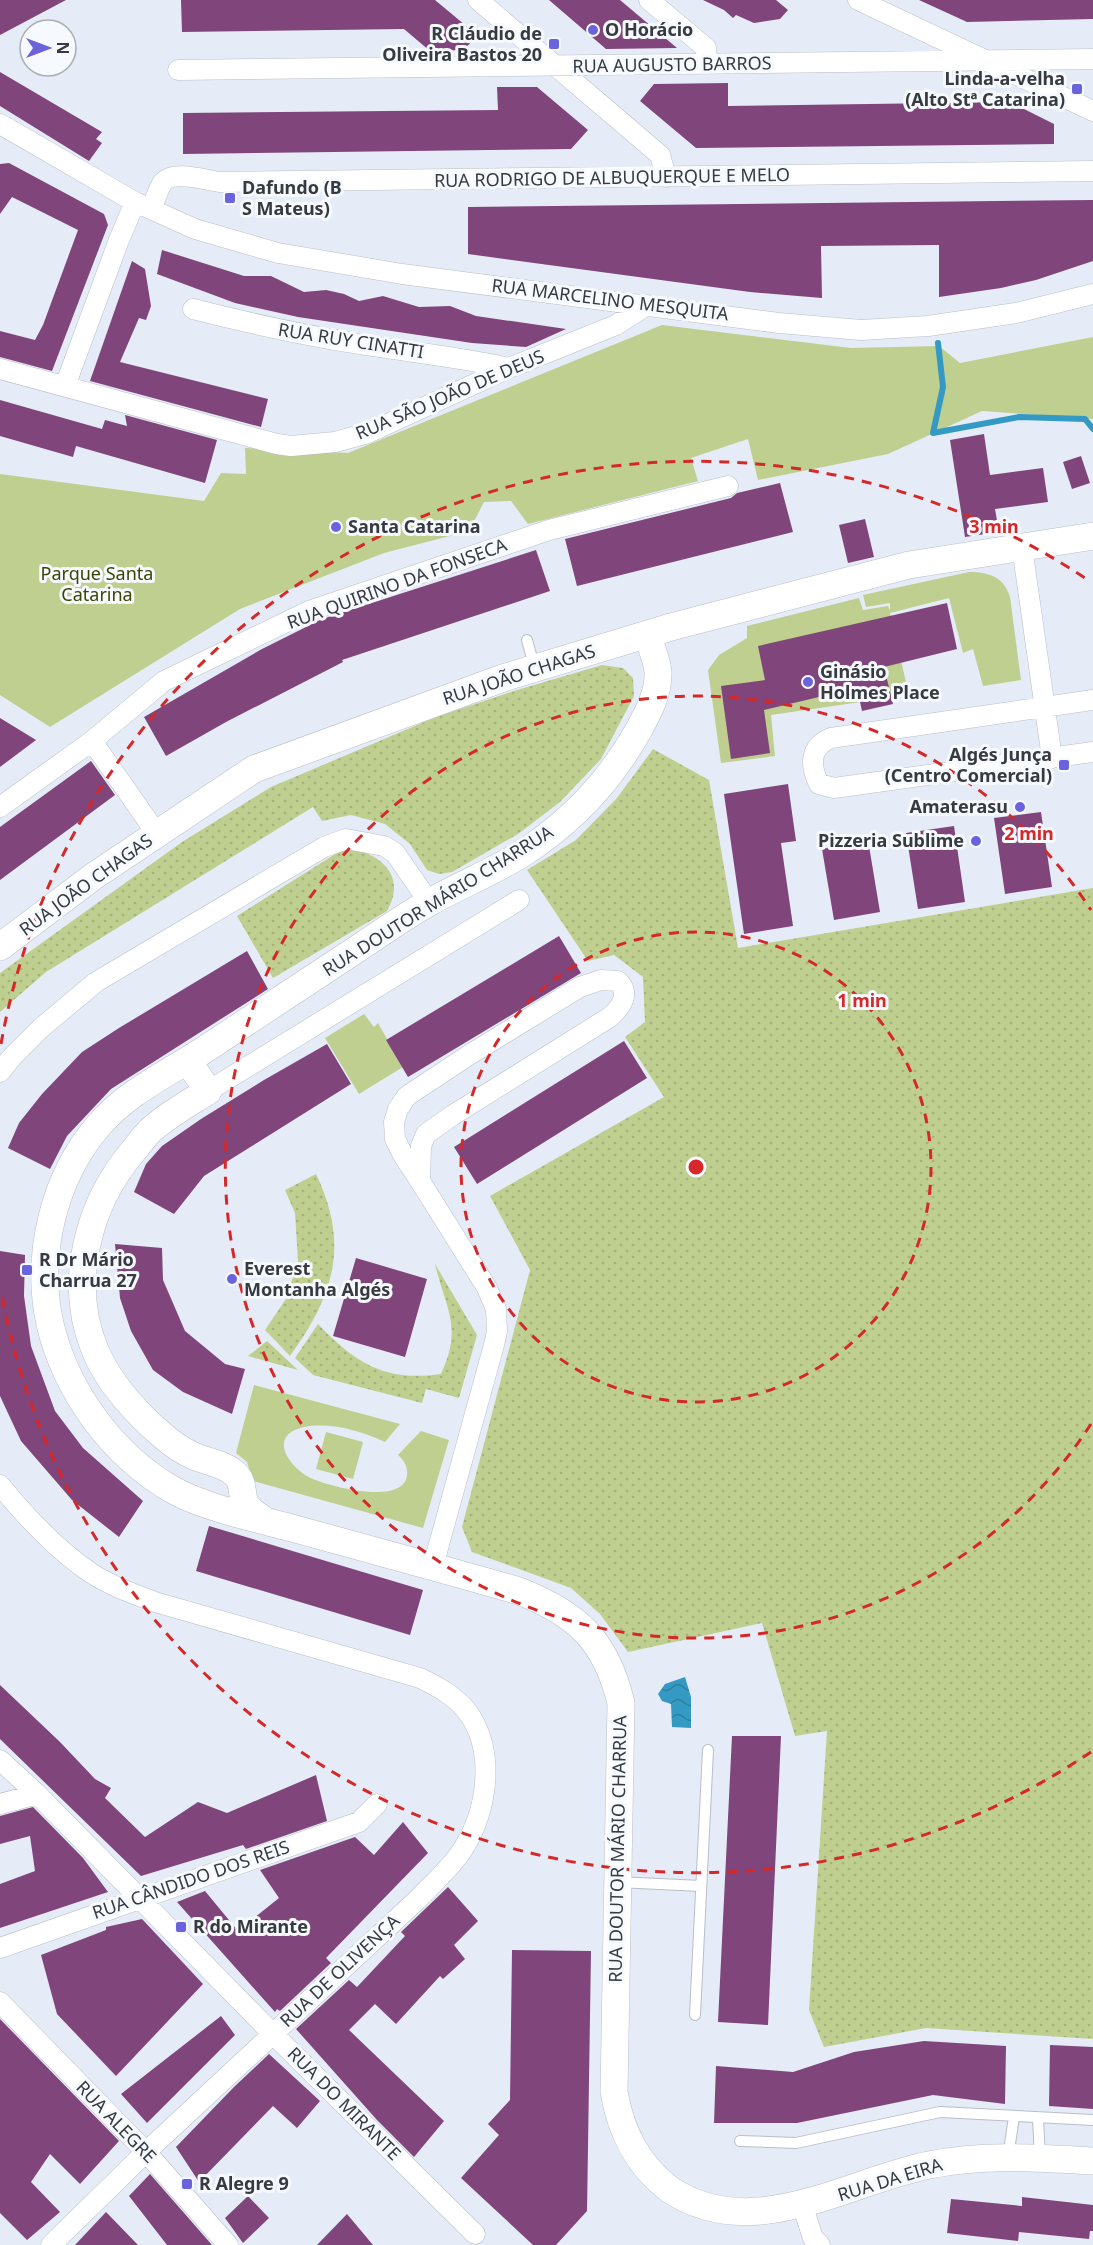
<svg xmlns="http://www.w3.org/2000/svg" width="1093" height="2245" font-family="'Noto Sans',sans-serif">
  <defs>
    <pattern id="grass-dots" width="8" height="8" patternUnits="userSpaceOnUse" patternTransform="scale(1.5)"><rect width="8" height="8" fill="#bfcf8f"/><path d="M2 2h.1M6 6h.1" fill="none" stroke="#a5b27c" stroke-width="1.8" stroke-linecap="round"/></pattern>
    <pattern id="water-waves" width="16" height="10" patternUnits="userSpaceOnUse" patternTransform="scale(1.5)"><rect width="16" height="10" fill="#349ac3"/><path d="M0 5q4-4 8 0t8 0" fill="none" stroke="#2d7fa0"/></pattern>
  </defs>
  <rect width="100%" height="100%" fill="#e5ecf7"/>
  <path fill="url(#grass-dots)" d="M602,665L623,668L633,678L634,696L601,759L560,802L518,834L452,872L439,874L427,870L410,844L385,824L351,815L322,821L313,807L46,972L0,1012V973L182,842L271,787L436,717L517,690Z
    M653,749L709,780L738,948L1093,888V2039L926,2028L824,2047L809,2010L827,1731L795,1736L762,1623L628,1652L600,1614L571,1588L472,1552L462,1527L530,1270L490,1196L664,1097L625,1037L645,1022L643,977L614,955L588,961L527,870L576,840L617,798Z
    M355,849C386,858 405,879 387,911L273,978L237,916L340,851Z
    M316,1174C350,1245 334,1295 290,1356L265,1330L286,1299L298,1261L295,1213L285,1190Z
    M435,1264L477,1335L459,1398L426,1389L422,1403L313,1375L295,1358L318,1324C356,1364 386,1382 441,1374C463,1326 446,1310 435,1264Z
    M267,1341L298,1370L248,1356Z"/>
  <path fill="#bfcf8f" d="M662,325L851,348L939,346L960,363L1093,337V419L982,411L888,454L758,480L748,439L691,458L698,481L528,524L511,501L484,502L469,531L384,553L240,609L50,727L0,695V474L204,501L221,473L246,474L245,448L348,453Z
    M969,572C989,572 1004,577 1010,597L1021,680L983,686L973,649L963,653L949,598L890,613L909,695L771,715L775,756L721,763L708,670L719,655L747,638V626L859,598L863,610L888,606L890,611V603L866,607L863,595Z
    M364,1014L374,1027L378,1023L403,1067L359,1094L325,1038Z
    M254,1385L400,1424L385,1442C361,1431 331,1422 304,1427C269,1435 286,1463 307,1476C324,1486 404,1507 407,1475C408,1467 404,1460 398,1455L421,1431L449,1440L423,1528L253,1481L247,1462L236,1453Z
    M326,1432L363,1442L353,1479L316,1469Z"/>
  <path fill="url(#water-waves)" d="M685,1677L691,1697V1728L672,1727L671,1704L662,1701L658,1694L665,1684Z"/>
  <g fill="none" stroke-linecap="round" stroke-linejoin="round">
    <path stroke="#349ac3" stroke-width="6" d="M938,343L943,387L933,433L1019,417L1085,419L1093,429"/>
  </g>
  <path fill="#80457a" d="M0,0H66L0,35Z
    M181,0H435L477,35L464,50L430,51L404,29L182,32Z
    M549,0H620L677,48L606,49Z
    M703,0H776L788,10L780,19L754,23L736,15L733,18L724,10Z
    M919,0H1093V19L967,22Z
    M0,72L102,132L96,139L102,143L89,161L0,106Z
    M728,83V106L1010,102L1054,124V144L696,148L640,101L654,84Z
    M497,87H537L588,130L571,149L183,154V113L498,110Z
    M9,163L104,214L108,225L52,371L0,357V331L35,340L43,325L78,230L12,197L0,214V164Z
    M1093,200V261L1036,280L1001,288L939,297V245L821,246L822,298L750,292L468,254V207Z
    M162,250L244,276H271L304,292L326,290L344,294L359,301L383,296L419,307L450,306L476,316L566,329L526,347L472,343L298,317L235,303L157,274Z
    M132,261L145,269L151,306L146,320L139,318L120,362L268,399L261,427L90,381Z
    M0,400L102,429L105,420L127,426L125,415L217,440L205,483L76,446L73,457L0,436Z
    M984,434L990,475L1043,468L1048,502L995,509L999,532L965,537L950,440Z
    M1081,456L1090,483L1072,489L1063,462Z
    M780,483L793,532L577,586L565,539L731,498L737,493Z
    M865,519L874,557L848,563L839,525Z
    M536,550L550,591L342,660L343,662L226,722L166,756L144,717L262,649L322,619Z
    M947,603L957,649L884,667L893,704L862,711L857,688L764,710L770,753L731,759L721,686L765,680L758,646Z
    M0,718L36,740L0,767Z
    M91,761L115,795L0,880V827Z
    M788,784L796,841L781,843L793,926L744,934L724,794Z
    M1041,812L1052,887L1005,894L994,818Z
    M954,826L965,902L918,909L906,833Z
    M868,840L880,912L834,920L822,849Z
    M559,936L581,973L408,1077L386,1040Z
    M247,951L268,989L111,1089L67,1136L50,1169L8,1148L19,1123L42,1094L82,1052L119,1028Z
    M624,1041L647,1078L477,1184L454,1147Z
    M327,1044L351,1084L204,1176L174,1214L134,1192L146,1164L162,1146L201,1119L264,1080Z
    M115,1244L162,1248L163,1280L185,1331L225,1364L245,1369L232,1414L183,1392L153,1370L131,1331L120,1298Z
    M0,1251L25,1255L24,1296L31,1346L55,1411L83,1448L143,1501L119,1537L72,1500L21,1441L0,1396Z
    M356,1258L427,1279L405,1357L333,1336Z
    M209,1526L423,1590L410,1635L196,1571Z
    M0,1685L60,1742L95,1779L111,1788L105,1798L145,1837L198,1802L227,1813L316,1775L327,1821L246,1849L243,1845L141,1876L0,1739Z
    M732,1736H781L768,2025L718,2022Z
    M33,1807L83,1858L108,1892L0,1928V1884L35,1871L30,1836L0,1844V1816Z
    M403,1822L428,1853L326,1958L331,1963L280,2011L277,2009L275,2012L177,1902L205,1891L238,1931L279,1898L260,1870L355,1837L374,1855Z
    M448,1887L478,1921L454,1945L465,1959L443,1979L440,1976L396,2024L375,2004L349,2030L444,2121L414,2157L377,2120L296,2029L349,1980L357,1987L405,1936L401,1932Z
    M142,1919L203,1984L116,2076L57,2014L41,1955L106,1930V1927Z
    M512,1950L591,1951L587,2211L556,2245H533L461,2178L499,2135L488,2124L510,2100Z
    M221,2016L235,2035L147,2123L121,2094Z
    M0,2019L119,2141L80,2184L50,2154L31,2182L60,2212L27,2240L0,2213Z
    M924,2041L1006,2046L1005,2104L933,2095L797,2123H714L716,2066L793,2072L854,2052Z
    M1050,2045L1093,2047V2109L1049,2106Z
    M269,2054L320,2101L297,2128L273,2106L199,2182L176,2147L234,2087Z
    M150,2174L212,2245H167L129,2196Z
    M248,2196L269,2218L243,2243L225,2218Z
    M1022,2197L1093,2205V2231H1090L1089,2239L1019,2232L1018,2241L947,2233L951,2199L1022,2206Z
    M106,2212L138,2245H75Z
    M347,2214L373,2245H317Z"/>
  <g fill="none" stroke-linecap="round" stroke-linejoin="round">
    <g stroke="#b8bfc9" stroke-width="12">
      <path id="lane" d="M527,640L535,669
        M617,1882L701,1886
        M695,2015L708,1750
        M1038,2118L1040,2158
        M740,2141L796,2143L940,2112L1093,2120
        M1008,2157L1014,2117"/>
    </g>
    <g stroke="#b8bfc9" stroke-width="21">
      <path id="street" d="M478,0L660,155L666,177
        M649,0L706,48L707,64
        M858,0L1093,111
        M178,70L1093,59
        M0,124L135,202L195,229L278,253L402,274L779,323L861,330L928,326L1016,313L1093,294
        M151,209C155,201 158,189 163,182C174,170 205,180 220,182L1093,171
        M193,309C248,323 303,335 359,344C410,352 459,357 509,368
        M0,369L277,444L291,446L335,442L368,433L509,368L616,325L647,305
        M65,386L119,240L135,202
        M1022,547L1052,758
        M1093,700L831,738C809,747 810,766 819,784L834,788L1093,752
        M92,741L164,681L309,611L549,530L728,486
        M0,807L92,741L157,834
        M0,1072L12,1057L41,1028L96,982L324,847L346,839L384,846L395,853L429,902
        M208,1091L519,900
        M420,1181L403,1155L395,1139L394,1122L398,1109L407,1096L469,1055L580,987L601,980L618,981C631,994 621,1007 610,1017L453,1115L426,1134L421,1146L420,1181L487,1288L496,1309L497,1331L494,1345L433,1566
        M0,1485C26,1517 57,1550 91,1573C111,1586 134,1594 155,1602L420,1678C439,1687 459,1698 471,1717C495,1756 487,1811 463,1849C452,1867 432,1884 417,1900L146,2152L51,2245
        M0,1760L37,1794L272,2033L475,2234
        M0,1804L37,1794
        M0,1948L359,1822L377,1804
        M0,2002L146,2152L228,2245
        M803,2207L813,2238L820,2245"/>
    </g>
    <g stroke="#b8bfc9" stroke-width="28">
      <path id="secondary" d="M647,635C651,647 657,659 658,672C659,693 648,713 638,731C610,781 569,824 520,855C492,872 460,885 430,902C403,917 377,936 351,953C303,985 255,1016 207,1048C171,1072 128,1091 99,1125C53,1178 35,1256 50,1324C66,1391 112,1455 173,1490C203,1507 257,1519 292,1528C367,1549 443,1569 519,1591C577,1614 606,1640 621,1703L614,2092C621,2132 637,2164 669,2189C752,2245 845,2182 929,2165C984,2154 1038,2158 1093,2161
        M0,947L94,876L254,769L503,678L671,627L909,565L1093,536
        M188,1061L208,1091C189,1103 169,1114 152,1129C145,1135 140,1143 134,1150C88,1204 67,1282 95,1350C108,1382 136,1413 162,1435C172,1444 184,1452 196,1457C209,1462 228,1465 237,1476C245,1485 240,1497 247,1506C251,1512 259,1516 264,1520"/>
    </g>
    <use href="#lane" stroke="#fff" stroke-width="10"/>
    <use href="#street" stroke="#fff" stroke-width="20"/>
    <use href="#secondary" stroke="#fff" stroke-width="27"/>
  </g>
  <g fill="none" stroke="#d62828" stroke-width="3" stroke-dasharray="10 8">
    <circle cx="696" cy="1167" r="235"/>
    <path d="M1091 1424A471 471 0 1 1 1091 910"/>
    <path d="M1091 1752A706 706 0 0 1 1 1290M1 1044A706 706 0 0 1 1091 582"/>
  </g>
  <g fill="#6b63dd" stroke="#f6f9fd" stroke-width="2">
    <circle cx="593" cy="30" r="6"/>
    <rect x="548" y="38" width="12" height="12" rx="3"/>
    <rect x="1071" y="83" width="12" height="12" rx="3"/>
    <rect x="224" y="192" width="12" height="12" rx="3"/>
    <circle cx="336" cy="527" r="6"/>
    <circle cx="808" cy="682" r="6"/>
    <rect x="1058" y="759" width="12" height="12" rx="3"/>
    <circle cx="1020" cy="807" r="6"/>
    <circle cx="976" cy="841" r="6"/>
    <rect x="21" y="1264" width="12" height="12" rx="3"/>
    <circle cx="232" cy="1279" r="6"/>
    <rect x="175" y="1921" width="12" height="12" rx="3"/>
    <rect x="181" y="2178" width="12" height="12" rx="3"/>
  </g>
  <g text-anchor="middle" stroke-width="6" stroke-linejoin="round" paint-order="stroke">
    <g font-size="18" font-weight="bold" fill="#373a3e" stroke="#f6f9fd" text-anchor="start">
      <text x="605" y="36">O Horácio</text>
      <text x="542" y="40" text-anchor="end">R Cláudio de<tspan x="542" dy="21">Oliveira Bastos 20</tspan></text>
      <text x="1065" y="85" text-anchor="end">Linda-a-velha<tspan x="1065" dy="21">(Alto Stª Catarina)</tspan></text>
      <text x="242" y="194">Dafundo (B<tspan x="242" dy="21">S Mateus)</tspan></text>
      <text x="348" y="533">Santa Catarina</text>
      <text x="820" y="678">Ginásio<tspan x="820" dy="21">Holmes Place</tspan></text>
      <text x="1052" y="761" text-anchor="end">Algés Junça<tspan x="1052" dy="21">(Centro Comercial)</tspan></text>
      <text x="1008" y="813" text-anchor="end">Amaterasu</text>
      <text x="964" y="847" text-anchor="end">Pizzeria Sublime</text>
      <text x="39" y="1266">R Dr Mário<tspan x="39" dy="21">Charrua 27</tspan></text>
      <text x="244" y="1275">Everest<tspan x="244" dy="21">Montanha Algés</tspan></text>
      <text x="193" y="1933">R do Mirante</text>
      <text x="199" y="2190">R Alegre 9</text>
    </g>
    <g font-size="18" fill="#373a3e" stroke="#f6f9fd">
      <text transform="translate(672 65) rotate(-1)" y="6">RUA AUGUSTO BARROS</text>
      <text transform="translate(612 178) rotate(-1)" y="6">RUA RODRIGO DE ALBUQUERQUE E MELO</text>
      <text transform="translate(610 300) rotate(7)" y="6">RUA MARCELINO MESQUITA</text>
      <text transform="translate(351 341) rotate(9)" y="6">RUA RUY CINATTI</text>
      <text transform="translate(450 395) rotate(-23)" y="6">RUA SÃO JOÃO DE DEUS</text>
      <text transform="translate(397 584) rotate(-20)" y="6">RUA QUIRINO DA FONSECA</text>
      <text transform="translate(519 675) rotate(-18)" y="6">RUA JOÃO CHAGAS</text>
      <text transform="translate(86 885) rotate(-36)" y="6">RUA JOÃO CHAGAS</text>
      <text transform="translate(438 901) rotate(-32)" y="6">RUA DOUTOR MÁRIO CHARRUA</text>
      <text transform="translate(618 1849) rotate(-89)" y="6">RUA DOUTOR MÁRIO CHARRUA</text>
      <text transform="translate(191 1880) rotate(-19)" y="6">RUA CÂNDIDO DOS REIS</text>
      <text transform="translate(340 1971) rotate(-43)" y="6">RUA DE OLIVENÇA</text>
      <text transform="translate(344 2104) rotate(45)" y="6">RUA DO MIRANTE</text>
      <text transform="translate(116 2122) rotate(46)" y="6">RUA ALEGRE</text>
      <text transform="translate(890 2180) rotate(-17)" y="6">RUA DA EIRA</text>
    </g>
    <g font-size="18" fill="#3a4504" stroke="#f6f9fd">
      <text x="97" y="580">Parque Santa<tspan x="97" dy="21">Catarina</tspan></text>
    </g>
  </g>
  <circle cx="696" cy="1167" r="9" fill="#d62828" stroke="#f6f9fd" stroke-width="3"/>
  <g font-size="18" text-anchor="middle" font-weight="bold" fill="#d62828" stroke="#f6f9fd" stroke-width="6" stroke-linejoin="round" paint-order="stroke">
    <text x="994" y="533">3 min</text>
    <text x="1029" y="840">2 min</text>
    <text x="862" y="1007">1 min</text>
  </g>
  <g transform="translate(48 48) rotate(90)"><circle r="28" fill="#f6f9fd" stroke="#aaadb1" stroke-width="1.5"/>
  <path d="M0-4.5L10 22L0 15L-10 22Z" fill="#6b63dd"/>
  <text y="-9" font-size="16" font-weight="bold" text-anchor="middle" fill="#373a3e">N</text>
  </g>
</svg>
